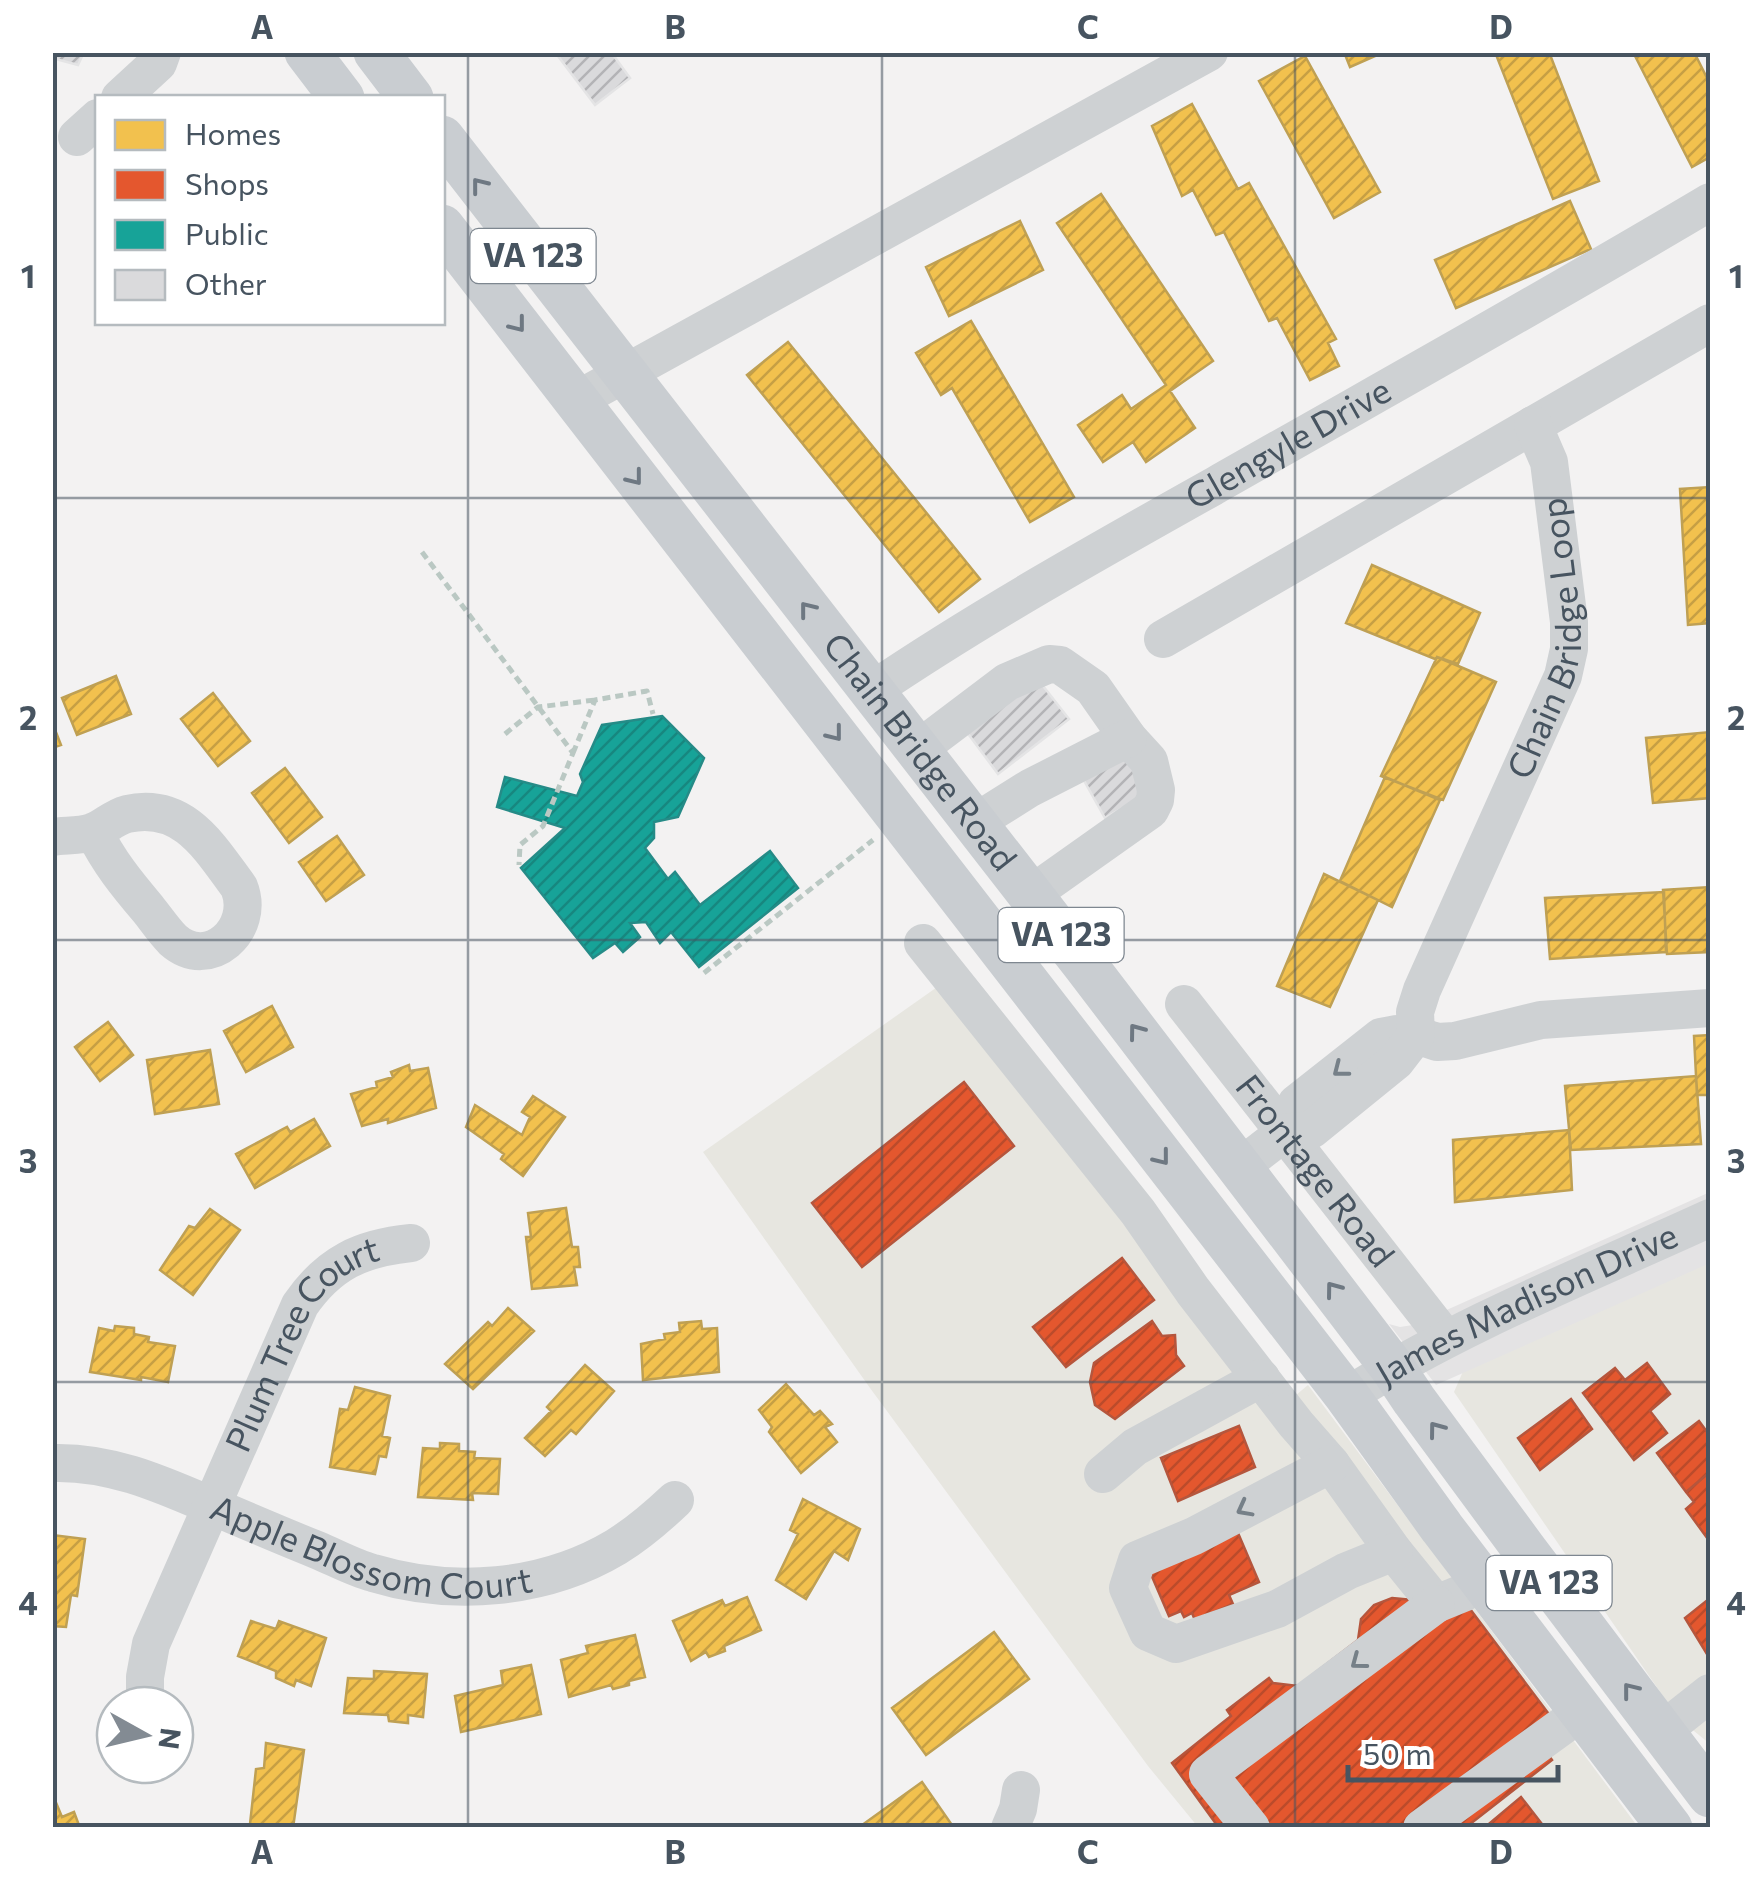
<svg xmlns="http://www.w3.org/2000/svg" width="1763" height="1880" font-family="Commissioner,sans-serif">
  <defs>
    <pattern id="homes-hatch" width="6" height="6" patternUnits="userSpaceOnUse" patternTransform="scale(2.5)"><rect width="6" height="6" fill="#f2c14e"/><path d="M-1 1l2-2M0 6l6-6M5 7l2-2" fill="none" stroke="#c69f44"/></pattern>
    <pattern id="shops-hatch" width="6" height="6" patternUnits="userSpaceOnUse" patternTransform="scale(2.5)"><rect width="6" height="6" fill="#e4572e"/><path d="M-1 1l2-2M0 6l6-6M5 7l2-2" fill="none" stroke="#bb4b2b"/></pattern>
    <pattern id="public-hatch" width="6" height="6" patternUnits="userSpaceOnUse" patternTransform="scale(2.5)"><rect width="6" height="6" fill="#17a398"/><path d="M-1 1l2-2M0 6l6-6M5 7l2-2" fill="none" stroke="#17877f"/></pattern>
    <pattern id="building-hatch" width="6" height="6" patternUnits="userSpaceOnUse" patternTransform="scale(2.5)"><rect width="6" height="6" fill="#dadadc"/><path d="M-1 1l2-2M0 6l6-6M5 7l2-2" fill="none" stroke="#b3b3b6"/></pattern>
  </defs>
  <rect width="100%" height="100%" fill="#f3f2f2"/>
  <path fill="#e7e6e0" d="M950,978L1283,1406L1308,1385L1638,1827H1198L1148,1766L870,1388L703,1152Z
    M1710,1255V1744L1678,1718L1454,1392L1468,1360Z"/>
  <path fill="#e4e3e4" d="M1710,1192V1263L1436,1385L1389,1324L1400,1327L1413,1325Z"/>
  <path fill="url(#homes-hatch)" stroke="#bfa053" stroke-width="2.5" d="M1344,52H1384L1350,67Z
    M1495,52H1549L1599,181L1553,199Z
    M1633,52H1694L1710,84V157L1692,167Z
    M1305,56L1380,192L1334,218L1259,81Z
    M1192,104L1238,189L1249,183L1336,339L1328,343L1339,366L1310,380L1277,318L1269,321L1224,232L1216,235L1193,190L1182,196L1152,126Z
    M1101,194L1213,361L1170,391L1195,428L1146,462L1133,442L1103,462L1078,425L1122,395L1131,409L1166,385L1057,223Z
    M1570,201L1591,249L1456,308L1435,260Z
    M1020,221L1043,270L949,316L926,267Z
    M971,321L1074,497L1030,522L952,388L941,395L916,353Z
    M788,342L980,579L939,612L747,375Z
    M1710,487V623L1688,625L1680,489Z
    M1372,565L1480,613L1458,664L1437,657L1435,659L1346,623Z
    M1437,657L1496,682L1443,800L1381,776Z
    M116,676L131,714L77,735L62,698Z
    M213,693L250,741L218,766L181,719Z
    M52,722L61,745L52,748Z
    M1710,732V798L1653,803L1646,738Z
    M285,768L322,817L289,843L252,793Z
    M1385,777L1440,800L1392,907L1340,881Z
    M337,836L364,875L326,901L299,862Z
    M1324,874L1378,900L1330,1007L1277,986Z
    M1710,887V952L1667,954L1663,890Z
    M1664,892L1666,952L1550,959L1545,898Z
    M272,1006L293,1047L246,1072L224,1031Z
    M108,1022L133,1055L100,1081L75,1047Z
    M1710,1035V1095H1697L1694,1036Z
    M210,1050L219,1104L155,1114L147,1060Z
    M409,1065L410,1071L428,1068L436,1108L388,1123V1119L362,1126L351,1094L377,1087L376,1082L393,1077L391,1072Z
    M1696,1076L1701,1144L1571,1150L1565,1086Z
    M533,1096L565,1117L523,1176L501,1159L504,1154L466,1127L475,1105L522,1135L530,1117L522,1112Z
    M314,1119L330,1146L255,1188L236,1154L287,1127L290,1132Z
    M1569,1130L1572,1190L1455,1202L1453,1140Z
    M566,1208L572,1247H578L580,1267H574L577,1285L532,1289L526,1237H531L528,1213Z
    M210,1209L240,1230L193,1295L160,1270L189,1226L195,1228Z
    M508,1308L534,1331L473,1389L445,1364L488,1322L492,1326Z
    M701,1321L702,1329L717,1328L719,1372L643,1380L641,1344L665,1339L664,1334L680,1332L679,1323Z
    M115,1326L134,1328V1334L149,1337L148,1342L175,1346L168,1382L141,1377V1380L90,1372L99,1328L114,1331Z
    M585,1365L614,1391L576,1434L571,1430L545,1456L525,1438L551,1411L547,1407Z
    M786,1384L814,1415L820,1411L832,1424L825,1427L837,1442L801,1473L769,1432L772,1427L759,1410Z
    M355,1387L390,1396L382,1436L390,1438L386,1457L379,1456L375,1474L330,1467L340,1409L348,1410Z
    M440,1443L459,1444V1451L475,1452L474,1458L500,1459L498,1494L472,1493L473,1500L418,1497L423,1448L440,1449Z
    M803,1499L860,1529L848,1560L834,1551L806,1599L776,1580L798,1534L790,1530Z
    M52,1535L85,1539L77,1596L71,1595L66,1627L52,1626Z
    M747,1597L761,1630L724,1646L725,1651L709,1657L706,1652L691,1661L673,1621L722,1600L725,1606Z
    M251,1621L276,1629L279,1621L326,1638L311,1686L296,1680L294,1686L276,1678V1671L238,1656Z
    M994,1632L1029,1679L926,1755L892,1708Z
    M635,1635L645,1677L629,1681V1685L613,1689L611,1685L569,1697L561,1660L588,1653L586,1646Z
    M531,1665L541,1714L461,1732L455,1696L503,1685L501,1671Z
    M374,1671L427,1674L423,1717L408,1715V1723L389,1721L388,1715L344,1713L348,1678L374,1679Z
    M266,1743L304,1750L293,1828L250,1824L256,1769L264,1768Z
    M922,1782L954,1828H858Z
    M52,1793L62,1817L74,1812L80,1828H52Z"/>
  <path fill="url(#shops-hatch)" stroke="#b5563d" stroke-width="2.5" d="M964,1082L1014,1146L862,1267L812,1203Z
    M1122,1258L1154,1300L1066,1367L1033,1327Z
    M1152,1321L1162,1336L1175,1335L1176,1355L1184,1366L1115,1419L1095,1405L1090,1382L1094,1363Z
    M1647,1363L1670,1394L1650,1411L1667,1433L1634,1460L1583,1393L1615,1368L1625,1380Z
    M1571,1399L1592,1429L1540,1470L1518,1438Z
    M1699,1421L1710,1436V1472L1686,1492L1657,1453Z
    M1239,1426L1255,1467L1178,1501L1161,1458Z
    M1710,1472V1542L1686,1509L1694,1502L1686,1492Z
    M1238,1533L1259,1582L1229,1595L1233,1604L1195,1620L1192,1613L1184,1617L1181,1611L1169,1616L1150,1572Z
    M1392,1598L1467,1605L1554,1721L1537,1739L1552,1760L1465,1828H1219L1172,1763L1231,1716L1227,1710L1269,1678L1273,1683L1298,1686L1358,1640L1361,1619L1374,1605Z
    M1710,1598V1659L1685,1618Z
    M1521,1797L1545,1828H1484Z"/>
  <path fill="url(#public-hatch)" stroke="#258b87" stroke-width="2.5" d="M662,716L704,758L678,817L654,822V838L645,848L668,879L675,872L700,905L770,851L798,888L699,967L671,932L660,943L646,922L630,923L640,937L623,952L615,943L593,958L521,868L565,828L497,807L505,777L577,796L583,782L580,774L602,725Z"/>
  <path fill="url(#building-hatch)" stroke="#e4e4e5" stroke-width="2.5" d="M52,52H84L78,65L52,58Z
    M562,52H611L630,78L595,105L558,56Z
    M1036,677L1069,719L998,774L966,731Z
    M1132,748L1155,789L1105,818L1082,777Z"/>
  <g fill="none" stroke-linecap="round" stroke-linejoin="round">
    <path stroke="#bac8c3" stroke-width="5" stroke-dasharray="8 5" stroke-linecap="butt" d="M422,552L573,753L543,826L520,845L519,865
      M505,734L538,707L595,700
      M573,753L595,700L647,691L653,714
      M704,973L873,840"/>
    <g stroke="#ced1d3" stroke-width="38">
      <path d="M120,98L158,63L162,52"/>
      <path d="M77,137L98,118"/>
      <path d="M575,401L1209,52"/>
      <path d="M1163,639L1710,323"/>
      <path id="s1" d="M871,691C982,616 1100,550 1216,485C1381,391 1547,299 1710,202"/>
      <path d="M917,750L1007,682L1049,664L1060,665L1093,688L1128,738L1149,761L1156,790L1155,800L1150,810L1030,895"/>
      <path d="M974,823L1030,788L1128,738"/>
      <path d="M52,837C65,835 81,836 92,832C105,828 112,818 127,814C184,801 210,848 239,887C256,929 209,972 173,940C164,931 156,919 148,909C126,883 109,862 94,832"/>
      <path d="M923,943L1138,1212L1193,1291L1296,1424L1331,1464L1394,1552L1436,1604L1463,1593L1483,1580"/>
      <path id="s2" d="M1184,1004L1446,1339"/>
      <path d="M1284,1133L1296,1104L1381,1037L1397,1034L1416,1035L1437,1042L1455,1041L1541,1020L1710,1008"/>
      <path id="s3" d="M1240,1167L1284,1133L1311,1130L1396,1061L1416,1035L1415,1012L1422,990L1563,676L1569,649V622L1549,462L1533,425"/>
      <path id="s4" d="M1347,1396C1461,1324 1588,1274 1710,1218"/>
      <path id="s5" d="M52,1463C110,1461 161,1484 212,1506C247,1521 282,1536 317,1550C336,1558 354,1568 373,1573C452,1597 544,1590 616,1547C637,1534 657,1517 675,1500"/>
      <path d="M1331,1464L1194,1536L1137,1560L1128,1588L1148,1632L1176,1644L1277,1609L1347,1571L1394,1552"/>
      <path d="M1103,1474L1135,1447L1261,1378"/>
      <path id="s6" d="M145,1705V1677L151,1644L300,1305C329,1263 361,1248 411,1243"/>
      <path d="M1662,1731L1710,1693"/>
      <path d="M1010,1828L1018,1809L1021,1790"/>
      <path d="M1251,1828L1208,1774L1436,1604"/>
      <path d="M1422,1828L1583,1711"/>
    </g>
    <g stroke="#c9cdd1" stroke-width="45">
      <path d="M307,52L342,98"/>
      <path d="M376,52L411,98"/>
      <path id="s7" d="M442,138L1085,965L1392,1367L1414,1400L1524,1549L1710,1795"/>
      <path d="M442,227L1347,1396L1442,1528L1670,1828"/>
    </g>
  </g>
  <defs><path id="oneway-chevron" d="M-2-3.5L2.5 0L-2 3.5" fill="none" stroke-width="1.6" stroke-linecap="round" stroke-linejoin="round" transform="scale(2.5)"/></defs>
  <g stroke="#6e7882">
    <use href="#oneway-chevron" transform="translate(479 185) rotate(-128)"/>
    <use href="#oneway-chevron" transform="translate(518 325) rotate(52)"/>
    <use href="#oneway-chevron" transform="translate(635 478) rotate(52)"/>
    <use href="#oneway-chevron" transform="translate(807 609) rotate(-128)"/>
    <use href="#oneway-chevron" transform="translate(835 734) rotate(52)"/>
    <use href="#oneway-chevron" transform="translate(1136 1031) rotate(-127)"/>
    <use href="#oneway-chevron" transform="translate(1162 1158) rotate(52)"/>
    <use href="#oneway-chevron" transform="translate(1333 1289) rotate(-127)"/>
    <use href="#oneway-chevron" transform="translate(1436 1429) rotate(-127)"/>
    <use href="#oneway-chevron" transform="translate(1630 1690) rotate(-128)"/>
  </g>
  <g stroke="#768088">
    <use href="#oneway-chevron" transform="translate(1340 1070) rotate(142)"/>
    <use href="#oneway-chevron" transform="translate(1244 1509) rotate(152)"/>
    <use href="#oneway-chevron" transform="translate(1358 1662) rotate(143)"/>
  </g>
  <path fill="none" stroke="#475460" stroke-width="2.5" stroke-opacity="0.55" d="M468,52V1828M882,52V1828M1295,52V1828M52,498H1710M52,940H1710M52,1382H1710"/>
  <g text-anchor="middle" stroke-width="10" stroke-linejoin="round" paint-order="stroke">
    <g fill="#fff" stroke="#7e8790" stroke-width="2.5">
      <rect x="470.5" y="229" width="125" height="54" rx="8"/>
      <rect x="998.5" y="908" width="125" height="54" rx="8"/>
      <rect x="1486.5" y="1556" width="125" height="54" rx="8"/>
    </g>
    <g font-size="32" font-weight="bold" fill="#475460">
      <text x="533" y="267">VA 123</text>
      <text x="1061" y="946">VA 123</text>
      <text x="1549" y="1594">VA 123</text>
    </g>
    <g font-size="35" fill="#475460" stroke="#fff">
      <text dy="12" stroke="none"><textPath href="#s1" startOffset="485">Glengyle Drive</textPath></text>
      <text dy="12" stroke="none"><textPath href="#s3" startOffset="650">Chain Bridge Loop</textPath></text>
      <text dy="12" stroke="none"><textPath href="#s7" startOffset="778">Chain Bridge Road</textPath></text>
      <text dy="12" stroke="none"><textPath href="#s2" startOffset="212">Frontage Road</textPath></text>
      <text dy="12" stroke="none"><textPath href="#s4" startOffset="202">James Madison Drive</textPath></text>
      <text dy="12" stroke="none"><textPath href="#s6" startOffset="402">Plum Tree Court</textPath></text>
      <text dy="12" stroke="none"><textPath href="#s5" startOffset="335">Apple Blossom Court</textPath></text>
    </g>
  </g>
  <rect width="1763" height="1880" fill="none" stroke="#ffffff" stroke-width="110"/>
  <rect x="95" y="95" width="350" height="230" fill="#ffffff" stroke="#b5bbbf" stroke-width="2.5"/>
  <rect x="115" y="120" width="50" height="30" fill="#f2c14e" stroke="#b5bbbf" stroke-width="2.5"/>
  <text x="185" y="145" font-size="30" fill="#475460">Homes</text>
  <rect x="115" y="170" width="50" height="30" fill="#e4572e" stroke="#b5bbbf" stroke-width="2.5"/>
  <text x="185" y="195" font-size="30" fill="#475460">Shops</text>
  <rect x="115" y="220" width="50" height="30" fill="#17a398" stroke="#b5bbbf" stroke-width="2.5"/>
  <text x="185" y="245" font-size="30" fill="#475460">Public</text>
  <rect x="115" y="270" width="50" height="30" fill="#dadadc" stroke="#b5bbbf" stroke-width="2.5"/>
  <text x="185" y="295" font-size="30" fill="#475460">Other</text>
  <g transform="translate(145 1735) rotate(98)"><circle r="48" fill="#ffffff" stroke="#b5bbbf" stroke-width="2.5"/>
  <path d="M0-8L18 38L0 25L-18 38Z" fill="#838b93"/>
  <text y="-15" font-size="28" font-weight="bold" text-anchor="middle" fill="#475460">N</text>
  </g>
  <path d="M1348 1765v15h210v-15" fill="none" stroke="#475460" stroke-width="5"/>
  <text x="1363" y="1765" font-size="30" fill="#475460" stroke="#ffffff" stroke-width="8" paint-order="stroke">50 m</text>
  <rect x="55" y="55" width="1653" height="1770" fill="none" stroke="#475460" stroke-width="4"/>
  <g font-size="32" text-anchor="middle" font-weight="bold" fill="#475460">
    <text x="262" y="39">A</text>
    <text x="675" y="39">B</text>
    <text x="1088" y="39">C</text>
    <text x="1501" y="39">D</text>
    <text x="28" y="288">1</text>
    <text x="1736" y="288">1</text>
    <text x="28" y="730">2</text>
    <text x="1736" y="730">2</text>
    <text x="28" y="1173">3</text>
    <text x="1736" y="1173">3</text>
    <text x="28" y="1615">4</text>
    <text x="1736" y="1615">4</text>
    <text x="262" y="1864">A</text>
    <text x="675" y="1864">B</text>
    <text x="1088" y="1864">C</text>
    <text x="1501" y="1864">D</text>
  </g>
</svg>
